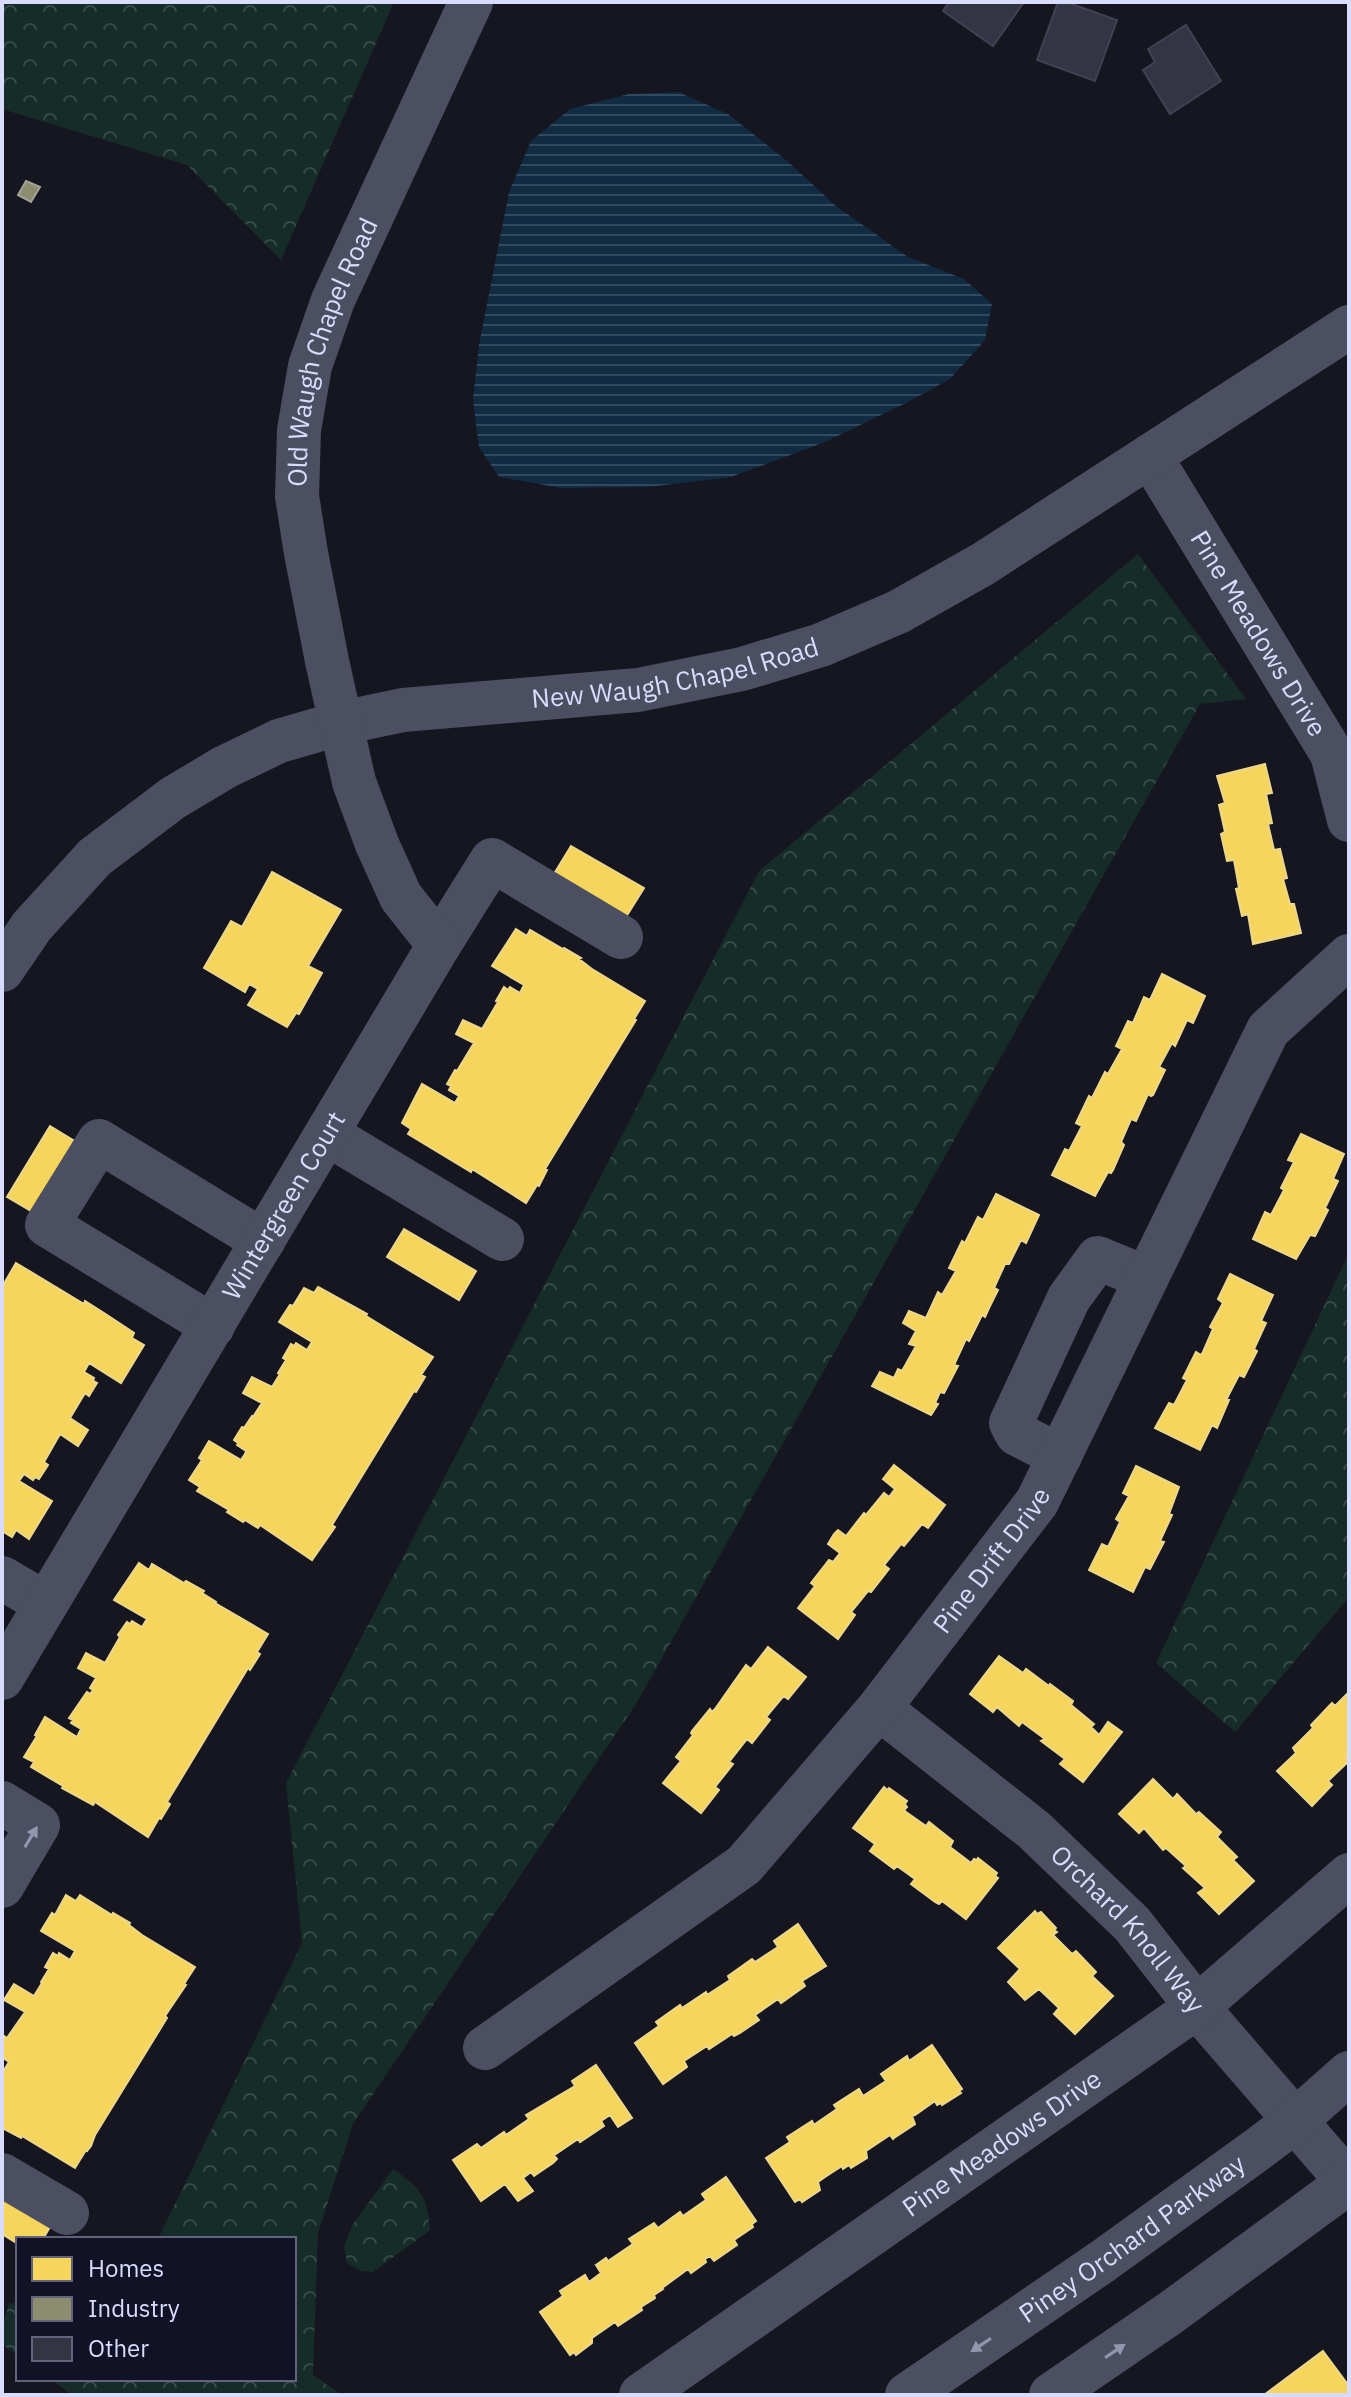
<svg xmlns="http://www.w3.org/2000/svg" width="1351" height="2397" font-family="'IBM Plex Sans',sans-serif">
  <defs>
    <pattern id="forest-crowns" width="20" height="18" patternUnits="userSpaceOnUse" patternTransform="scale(2)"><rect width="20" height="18" fill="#152c28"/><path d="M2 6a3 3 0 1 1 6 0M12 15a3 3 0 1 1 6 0" fill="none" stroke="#364a48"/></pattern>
    <pattern id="water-rules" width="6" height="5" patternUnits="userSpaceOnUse" patternTransform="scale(2)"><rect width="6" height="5" fill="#112b42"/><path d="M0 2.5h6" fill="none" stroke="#33495e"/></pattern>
  </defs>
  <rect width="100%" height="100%" fill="#161621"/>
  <path fill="url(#forest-crowns)" d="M2,2H394L281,260L187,165L2,109Z
    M1138,554L1246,699L1200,704L636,1704L353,2124L318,2233L313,2375L342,2395H72L50,2379H294V2239H158L302,1943L286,1783L759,871Z
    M1349,1253V1597L1235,1732L1156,1663Z
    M393,2169C421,2189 427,2195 430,2230L373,2272L360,2271L347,2263L344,2246L353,2224Z
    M18,2302V2356L2,2344V2328L9,2304Z"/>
  <path fill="url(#water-rules)" d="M678,92L728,114L786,160L836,206L908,257L964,279L992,304L985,340L950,379L908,402L825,442L731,477L648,487L561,488L499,477L479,447L473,400L479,345L509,192L531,141L570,109L629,94Z"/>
  <path fill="#f6d55c" stroke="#edd78c" stroke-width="2" d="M1265,764L1272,793L1266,794L1272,823L1268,824L1274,850L1280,849L1287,878L1283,879L1290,904H1294L1301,933L1253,944L1248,914L1242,916L1236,889L1239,888L1234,860L1227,861L1221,834L1225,832L1219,805L1225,803L1217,776Z
    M571,846L644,888L626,917L554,874Z
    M272,872L341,910L308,966L322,973L299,1014L296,1013L287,1027L248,1005L258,989L249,984L245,992L204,968L231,921L242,927Z
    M516,929L527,936L530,930L563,949L564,948L581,958L579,959L592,969L645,1001L634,1019L636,1020L545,1169L547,1170L539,1186L537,1185L526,1203L472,1169L471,1172L408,1134L411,1129L402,1123L422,1084L455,1103L459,1096L449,1090L451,1086L447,1084L455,1070L457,1071L474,1043L456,1034L463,1020L482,1029L498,1002L496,1001L504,987L508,990L510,987L520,993L524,985L492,966Z
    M1162,974L1205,996L1193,1023L1187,1020L1175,1046L1172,1043L1159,1067L1165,1070L1153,1095L1151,1096L1148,1094L1136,1121L1131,1119L1121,1142L1124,1145L1113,1170L1111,1173L1108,1172L1095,1196L1052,1175L1065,1149L1069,1151L1082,1126L1076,1123L1089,1096L1092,1098L1105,1072L1108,1074L1122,1049L1116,1046L1128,1021L1133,1023L1144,997L1150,1000Z
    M50,1126L78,1143L36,1214L7,1197Z
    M1301,1134L1344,1154L1333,1179L1338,1181L1325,1208L1328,1210L1315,1236L1310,1235L1296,1259L1253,1239L1265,1212L1271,1215L1284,1190L1281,1188L1294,1162L1288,1160Z
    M996,1194L1039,1215L1026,1243L1021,1240L1009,1264H1005L994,1288L998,1290L989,1308L985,1317L982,1315L969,1341L966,1339L954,1365L958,1366L944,1393L940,1392L935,1403L938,1404L931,1415L872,1386L880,1372L894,1378L898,1369L902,1371L916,1346L909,1344L916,1331L903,1323L909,1311L926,1318L938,1292L942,1295L956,1271L949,1268L962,1241L965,1243L978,1217L983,1220Z
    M404,1229L476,1271L459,1300L387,1257Z
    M16,1263L84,1304L85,1301L104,1313L134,1333L132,1338L144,1345L121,1383L89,1363L84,1372L94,1378L93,1381L97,1383L89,1396L85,1393L70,1418L88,1430L78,1446L60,1434L44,1462L48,1465L39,1479L35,1477L33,1480L24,1474L19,1481L52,1501L29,1539L16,1530L12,1537L2,1531V1287Z
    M1230,1274L1273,1295L1261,1321L1266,1323L1254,1349L1257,1351L1244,1377L1239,1375L1226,1400H1229L1217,1428L1212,1425L1200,1450L1155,1428L1169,1403L1174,1405L1187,1380L1183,1378L1196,1352L1201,1355L1203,1352L1213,1329L1210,1327L1223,1303L1218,1299Z
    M318,1287L367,1314L366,1316L433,1357L421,1375L425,1377L416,1392L414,1391L332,1525L335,1527L312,1560L260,1525L258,1528L245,1520L243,1522L227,1512L229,1510L197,1491L200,1487L189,1480L202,1460L199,1458L209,1441L241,1460L245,1454L246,1451L237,1445L238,1443L234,1440L242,1427L244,1428L252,1416L253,1417L262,1403L243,1393L252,1377L272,1387L280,1374L278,1373L286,1360L283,1358L291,1344L294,1346L296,1343L307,1350L312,1342L279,1322L290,1305L293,1306L304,1288L314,1293Z
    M894,1465L945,1505L928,1528L922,1524L904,1546L901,1544L884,1565L889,1569L871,1592L868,1591L851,1612L855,1615L838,1639L798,1608L815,1586L811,1583L829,1560L833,1562L840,1553L828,1544L834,1534L838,1530L846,1536L864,1513L866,1515L884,1493L889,1497L895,1489L883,1479Z
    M1136,1466L1179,1487L1169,1514L1172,1515L1160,1541L1164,1542L1150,1569L1145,1567L1133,1592L1089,1570L1102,1544L1108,1547L1120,1522L1116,1519L1129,1496L1123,1493Z
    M139,1563L149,1570L152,1564L184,1583L186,1581L204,1591L202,1593L216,1602L215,1603L268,1634L257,1652L260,1654L250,1670L248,1668L167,1802L170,1804L161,1819L159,1818L148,1837L95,1802L93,1805L62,1788L63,1786L31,1767L34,1762L24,1757L37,1736L35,1735L45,1717L77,1737L81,1729L71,1723L73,1720L69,1718L87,1692L90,1694L93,1690L90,1688L96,1678L78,1668L86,1653L105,1663L120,1637L118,1635L127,1622L130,1624L132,1621L142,1627L147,1619L114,1600Z
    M768,1647L806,1677L788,1699L784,1696L781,1699L766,1717L770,1720L752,1743L747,1739L729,1762L733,1764L715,1787L719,1790L701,1813L663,1783L681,1761L676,1757L693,1735L691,1733L692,1731L710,1709L712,1712L715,1709L746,1665L751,1669Z
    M999,1656L1023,1673L1026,1669L1049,1686L1050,1684L1073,1701L1071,1705L1094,1724L1091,1727L1099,1735L1108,1722L1122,1732L1083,1782L1060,1764L1065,1759L1041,1741L1045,1739L1022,1722L1019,1726L997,1707L993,1712L970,1694Z
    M1349,1692V1756L1346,1759L1349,1761L1328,1781L1332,1785L1312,1806L1277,1771L1296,1753L1293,1748L1313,1728L1311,1725L1332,1703L1335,1706Z
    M1153,1779L1173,1799L1177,1794L1196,1814L1199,1812L1221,1832L1217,1837L1237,1857L1233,1860L1254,1881L1219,1914L1198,1893L1205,1888L1183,1868L1186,1866L1166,1848L1163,1850L1144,1828L1139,1833L1119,1814Z
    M884,1787L887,1790L889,1788L907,1801L905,1804L907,1807L904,1810L906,1812L926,1826L929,1822L953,1841L950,1847L971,1863L974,1859L977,1860L978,1858L997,1873L995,1876L998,1878L966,1919L942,1901L939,1904L935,1902L911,1884L915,1879L897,1866L894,1869L870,1851L875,1844L853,1828Z
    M66,1895L76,1901L80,1895L112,1915L113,1913L130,1923L129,1925L142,1935L195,1967L184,1984L186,1985L165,2016L167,2018L95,2135L91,2146L87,2151L86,2150L75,2168L22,2136L21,2138L2,2128V2068L4,2070L9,2062L2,2057V2040L4,2036L7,2038L25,2012L4,2000L14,1984L34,1996L42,1983L41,1982L49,1969L45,1967L53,1953L58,1956L59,1953L70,1960L75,1951L41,1931L52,1913L55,1915Z
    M1035,1911L1037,1914L1041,1912L1056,1928L1054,1930L1057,1932L1053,1935L1072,1954L1076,1951L1096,1972L1092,1976L1113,1996L1075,2034L1054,2014L1059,2008L1039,1989L1025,2000L1008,1982L1020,1969L998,1948Z
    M798,1924L826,1966L802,1981L805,1986L781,2003L778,1999L755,2015L759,2020L740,2033L734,2036L732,2034L709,2049L707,2046L687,2059L684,2061L687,2067L663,2084L635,2043L659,2026L656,2022L680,2005L682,2008L706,1992L707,1995L730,1980L728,1976L752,1959L755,1962L778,1947L774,1941Z
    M932,2045L962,2089L959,2091L961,2093L942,2105L941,2103L937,2105L935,2101L915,2115L912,2116L915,2124L894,2138L893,2139L890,2135L866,2151L867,2158L851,2168L849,2165L843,2169L842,2166L825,2177L818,2182L820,2190L802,2202L800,2199L795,2202L766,2158L790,2142L787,2137L812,2121L814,2125L818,2122L837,2109L834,2105L859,2089L863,2096L886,2081L881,2074L907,2056L909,2061Z
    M596,2065L632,2118L618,2127L610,2115L601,2121L604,2126L580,2142L578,2139L556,2154L554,2155L557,2159L553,2163L534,2176L531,2172L523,2178L533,2191L518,2201L505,2184L481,2201L453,2160L477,2144L481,2148L504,2132L506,2135L529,2119L526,2115L575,2086L572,2081Z
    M726,2177L756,2221L752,2224L753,2227L734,2240L737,2245L714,2261L710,2256L705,2259L706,2262L691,2273L688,2269L662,2288L663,2289L654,2295L655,2298L641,2307L642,2310L618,2326L615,2322L592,2338V2343L576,2355L574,2352L570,2355L540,2312L563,2296L560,2291L585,2275L589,2282L601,2273L596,2265L606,2258L608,2261L633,2244L629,2239L654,2223L658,2228L680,2212L683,2216L703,2202L706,2200L702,2194Z
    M2,2196L51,2225L43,2239H18V2244L2,2234Z
    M1323,2351L1349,2386V2395H1264Z"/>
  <path fill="#8c8c6e" stroke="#a3a499" stroke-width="2" d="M26,181L40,187L31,202L18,195Z"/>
  <path fill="#343543" stroke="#424154" stroke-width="2" d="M949,2H1024L993,46L943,11Z
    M1058,2H1066L1117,20L1095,81L1037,60Z
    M1186,25L1221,81L1170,114L1143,70L1155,62L1148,49Z"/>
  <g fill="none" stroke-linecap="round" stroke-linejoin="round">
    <g stroke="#4c4f61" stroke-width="44">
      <path id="s1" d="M1150,456L1332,754L1349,820"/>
      <path d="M439,945L492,860L621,937"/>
      <path id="s2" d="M2,970L32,926L95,857L173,798L225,767L279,741L341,723L403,710L638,690L742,669L821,645L898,612L983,564L1349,327"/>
      <path d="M327,1134L502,1239"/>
      <path d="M213,1326L47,1225L99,1141L263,1241"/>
      <path d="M1060,1456L1017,1434L1011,1423L1069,1298L1098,1258L1146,1278"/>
      <path d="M2,1578L46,1604"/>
      <path id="s3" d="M2,1678L439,945L401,897L377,844L354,782L327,661L306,553L297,496L299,430L310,366L333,300L471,2"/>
      <path id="s4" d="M879,1708L1034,1830L1132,1924L1197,2007L1349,2183"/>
      <path d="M2,1803L38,1825L2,1886"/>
      <path id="s5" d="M485,2048L744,1865L879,1708L1037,1502L1268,1030L1349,956"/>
      <path d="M2,2175L67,2213"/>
      <path id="s6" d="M641,2395L1197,2007L1349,1875"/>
      <path id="s7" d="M907,2395L1103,2261L1262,2146L1295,2121L1349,2073"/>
      <path d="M1051,2395L1169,2314L1349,2182"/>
    </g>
  </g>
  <defs><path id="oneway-solid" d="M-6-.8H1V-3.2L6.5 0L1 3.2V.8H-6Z" transform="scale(2)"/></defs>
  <g fill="#9296ae">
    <use href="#oneway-solid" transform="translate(31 1837) rotate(-59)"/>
    <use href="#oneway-solid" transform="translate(981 2345) rotate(146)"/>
    <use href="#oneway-solid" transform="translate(1115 2351) rotate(-34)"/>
  </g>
  <g text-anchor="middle" stroke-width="8" stroke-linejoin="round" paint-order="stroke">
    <g font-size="26" fill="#d9dcfc" stroke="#111226">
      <text dy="9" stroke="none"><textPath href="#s3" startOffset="1480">Old Waugh Chapel Road</textPath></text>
      <text dy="9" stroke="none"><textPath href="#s1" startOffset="208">Pine Meadows Drive</textPath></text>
      <text dy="9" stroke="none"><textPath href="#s2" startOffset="768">New Waugh Chapel Road</textPath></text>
      <text dy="9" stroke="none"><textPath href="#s3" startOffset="550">Wintergreen Court</textPath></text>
      <text dy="9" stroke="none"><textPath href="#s5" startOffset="710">Pine Drift Drive</textPath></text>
      <text dy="9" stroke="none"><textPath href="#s4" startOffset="334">Orchard Knoll Way</textPath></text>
      <text dy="9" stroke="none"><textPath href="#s6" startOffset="440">Pine Meadows Drive</textPath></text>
      <text dy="9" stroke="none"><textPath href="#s7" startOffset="274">Piney Orchard Parkway</textPath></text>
    </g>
  </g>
  <rect width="1351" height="2397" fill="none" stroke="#d9dcfc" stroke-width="8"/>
  <rect x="16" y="2237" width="280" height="144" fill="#111226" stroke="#61637c" stroke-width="2"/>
  <rect x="32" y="2257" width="40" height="24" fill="#f6d55c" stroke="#61637c" stroke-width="2"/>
  <text x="88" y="2277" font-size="24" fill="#d9dcfc">Homes</text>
  <rect x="32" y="2297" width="40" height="24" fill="#8c8c6e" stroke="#61637c" stroke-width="2"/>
  <text x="88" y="2317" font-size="24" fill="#d9dcfc">Industry</text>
  <rect x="32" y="2337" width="40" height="24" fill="#343543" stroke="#61637c" stroke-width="2"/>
  <text x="88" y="2357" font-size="24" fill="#d9dcfc">Other</text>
</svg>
